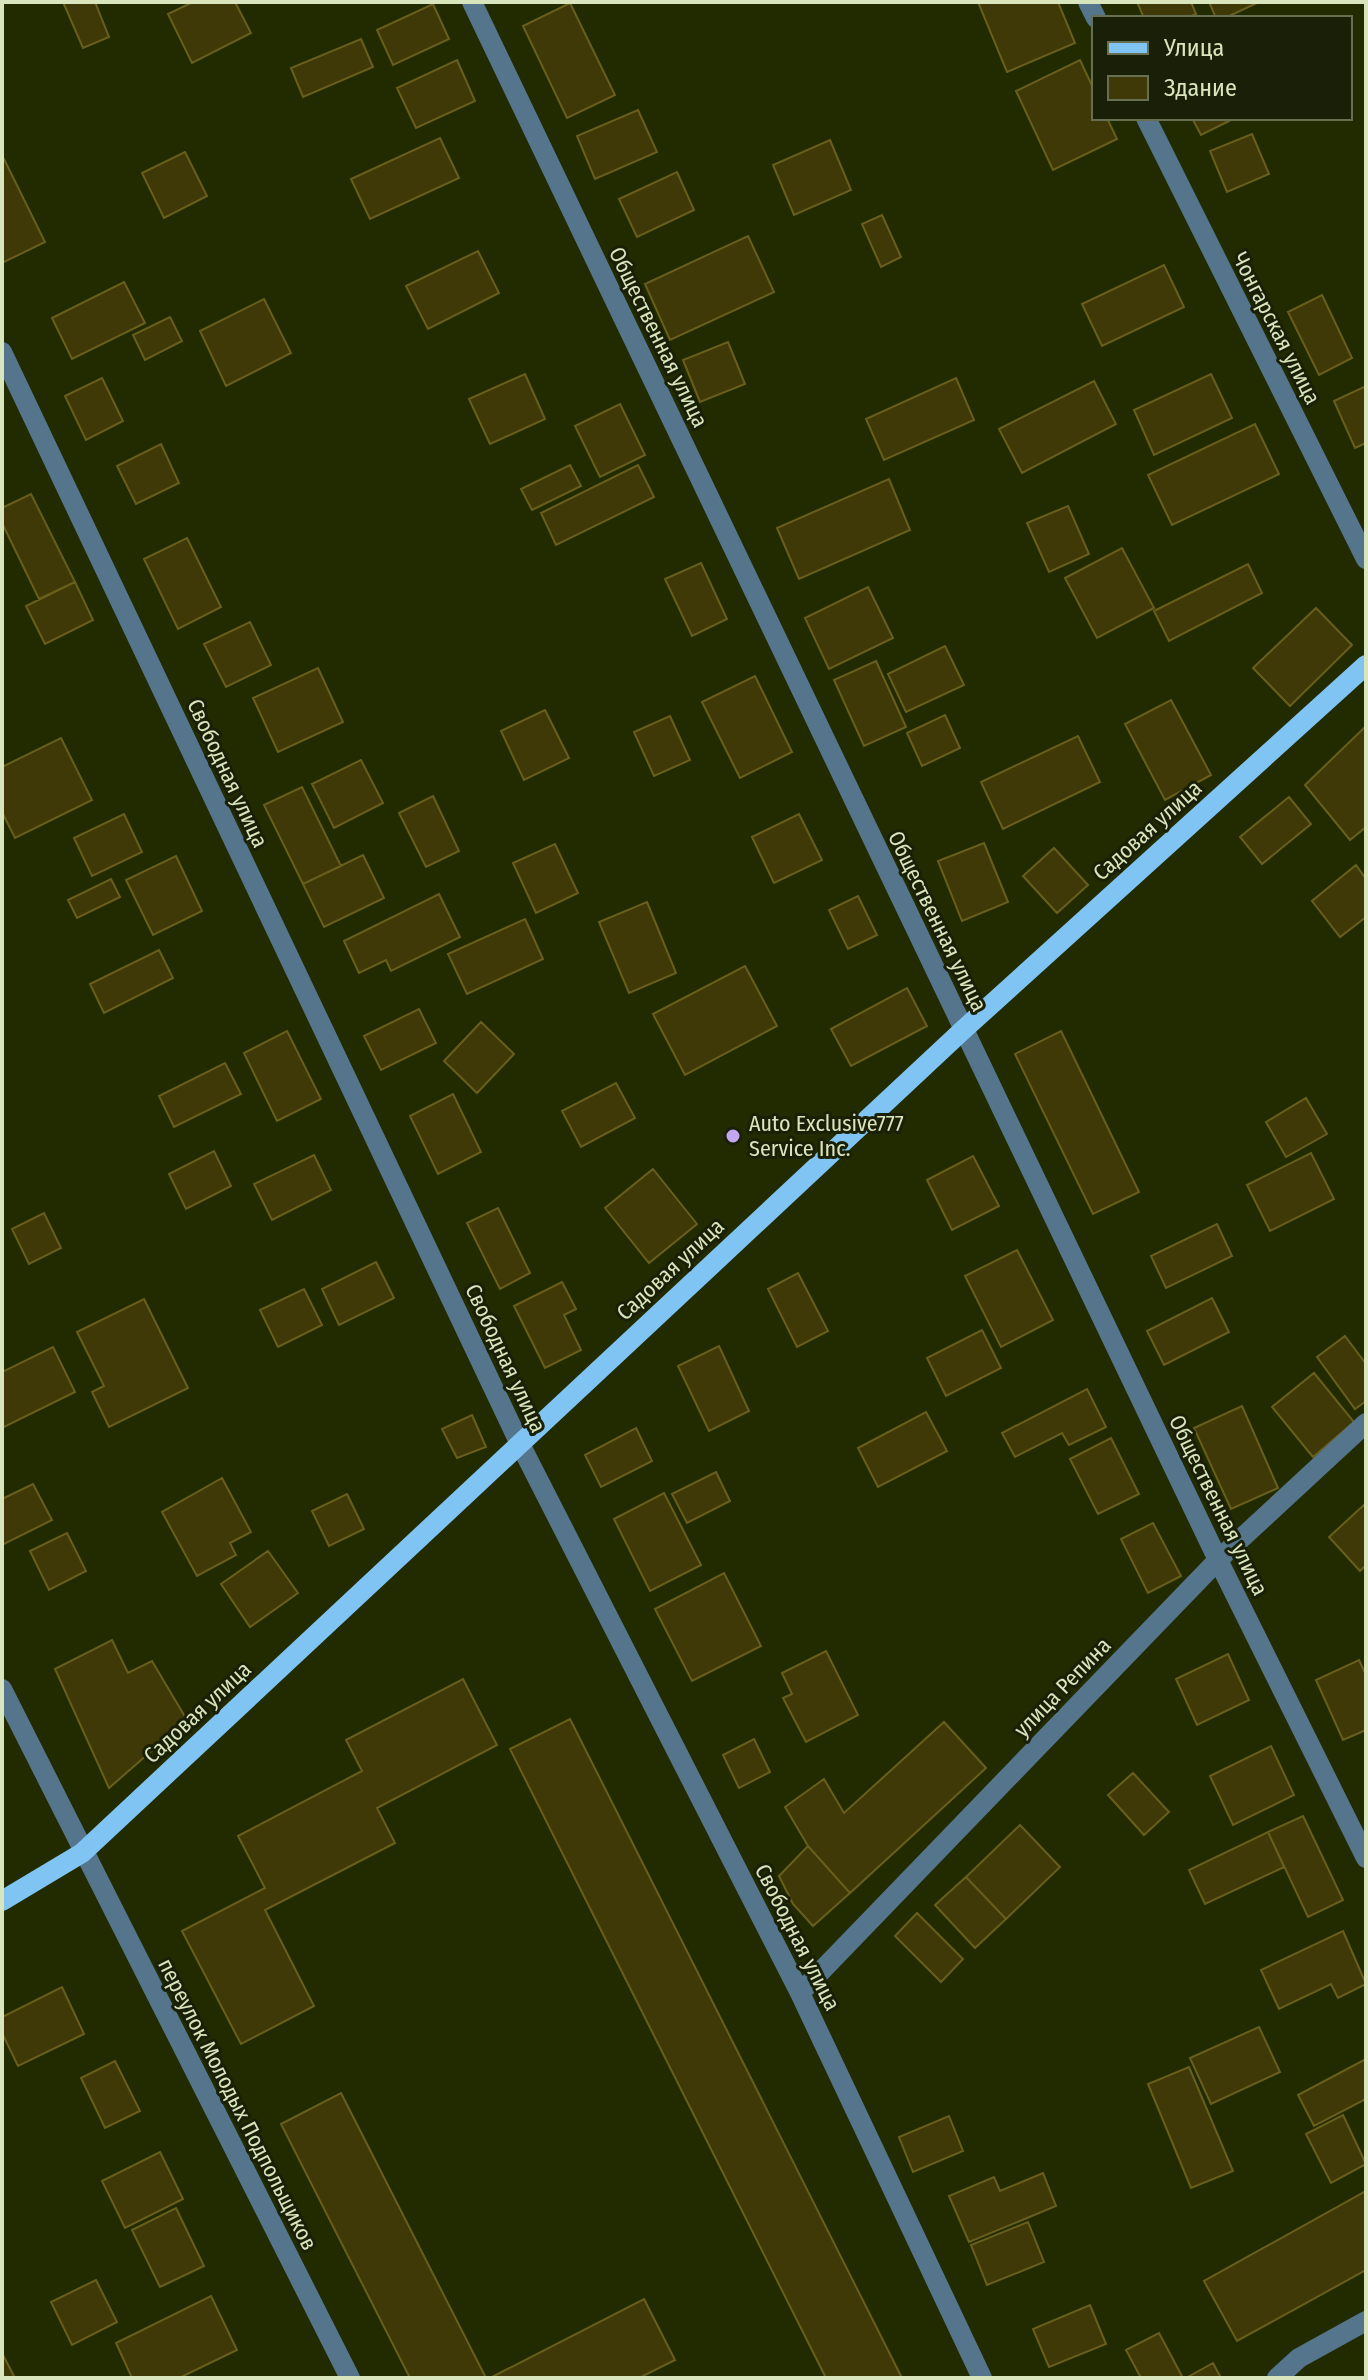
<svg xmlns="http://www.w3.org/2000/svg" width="1368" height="2380" font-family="'Fira Sans Condensed',sans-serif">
  <rect width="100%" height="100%" fill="#222b00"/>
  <path fill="#3f3807" stroke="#685f1c" stroke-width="2" d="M63,2H95L109,37L83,48Z
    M193,2H235L251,33L192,63L168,14Z
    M978,2H1058L1075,43L1007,72Z
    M1137,2H1191L1196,14L1187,18H1144Z
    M1209,2H1259L1225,18H1216Z
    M570,3L615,95L567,118L523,26Z
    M433,4L449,39L393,65L377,30Z
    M361,39L373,67L303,97L291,68Z
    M457,60L475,101L416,128L397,88Z
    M1080,60L1094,90V118H1107L1117,139L1053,170L1016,91Z
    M638,110L657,152L595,179L577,136Z
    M1192,118H1235L1201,135Z
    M1252,134L1269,174L1227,192L1210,151Z
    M440,138L459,178L370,219L351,179Z
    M830,140L851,190L794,215L773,165Z
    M185,152L207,196L164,218L142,173Z
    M4,159L45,242L2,263V160Z
    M677,172L694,210L637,237L619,199Z
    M882,215L901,257L881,267L862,224Z
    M748,236L774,292L670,340L645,284Z
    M478,251L499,293L428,329L406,286Z
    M1164,265L1184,307L1102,346L1082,304Z
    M124,282L145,323L72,359L52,318Z
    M1322,295L1352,358L1319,375L1288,312Z
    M264,299L291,353L226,386L200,331Z
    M170,317L182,341L145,360L133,335Z
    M728,342L745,384L700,402L683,360Z
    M525,374L545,419L490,444L469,399Z
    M1211,374L1232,418L1154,455L1134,410Z
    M102,378L123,421L86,440L65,396Z
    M956,378L974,420L884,460L866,419Z
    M1094,381L1116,424L1022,473L999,429Z
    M1366,386V443L1355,448L1334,401Z
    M620,404L645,455L600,477L575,426Z
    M1255,424L1279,474L1172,525L1148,475Z
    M161,444L179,483L136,504L117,466Z
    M570,465L581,486L532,510L521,489Z
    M638,465L654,497L556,545L541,513Z
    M889,479L910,530L799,579L777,528Z
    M31,494L75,582L39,599L2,523V508Z
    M1068,506L1089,554L1049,572L1027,523Z
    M187,538L221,607L178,629L144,559Z
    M1122,548L1154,608L1097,638L1065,578Z
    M701,563L727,619L692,636L665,579Z
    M1248,564L1262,593L1169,641L1154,611Z
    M75,582L93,620L45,644L26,606Z
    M868,587L893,638L829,669L805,618Z
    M1316,608L1352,645L1290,706L1253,668Z
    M250,622L271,665L226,687L204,644Z
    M945,646L964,685L906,712L888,674Z
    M876,661L906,727L864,746L834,680Z
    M318,668L343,722L278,752L253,698Z
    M755,676L792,752L740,778L702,702Z
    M1171,700L1211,775L1165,800L1125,724Z
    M545,710L569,758L524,780L501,731Z
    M945,715L960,748L922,766L907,733Z
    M670,716L690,760L654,776L634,732Z
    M1366,726V827L1350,840L1305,785Z
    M1078,736L1100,782L1003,829L981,782Z
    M61,738L92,800L15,838L2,812V767Z
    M361,760L383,803L334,828L312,784Z
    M302,787L341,866L303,884L264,805Z
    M433,796L459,851L426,867L399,813Z
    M1289,797L1311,824L1262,864L1240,837Z
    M124,814L142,852L92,876L74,838Z
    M799,814L822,860L774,883L752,837Z
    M984,843L1008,902L962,921L938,861Z
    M555,844L578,893L536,913L513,863Z
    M1054,848L1088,885L1057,913L1023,876Z
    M363,855L384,898L324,927L303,884Z
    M176,856L202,911L153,935L126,880Z
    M1356,865L1366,879V917L1340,937L1312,901Z
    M111,879L120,897L77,918L68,900Z
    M439,894L460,937L391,971L386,960L359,973L344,941Z
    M858,896L877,935L848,949L829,910Z
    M647,902L676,973L629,993L599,922Z
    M525,919L543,959L467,994L448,954Z
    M159,950L173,978L104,1013L90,984Z
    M745,966L777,1026L685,1075L653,1014Z
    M907,988L927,1026L851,1066L831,1029Z
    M419,1009L436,1043L381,1070L364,1036Z
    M481,1022L514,1054L477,1093L444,1061Z
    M287,1031L321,1099L277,1121L244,1053Z
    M1061,1031L1139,1192L1093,1214L1015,1054Z
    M225,1063L241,1094L174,1127L159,1096Z
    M616,1083L635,1118L581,1147L562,1111Z
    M453,1094L481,1152L438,1174L410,1116Z
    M1306,1098L1327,1134L1286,1157L1266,1122Z
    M214,1151L231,1186L186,1209L169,1174Z
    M1311,1153L1334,1199L1270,1231L1247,1185Z
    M314,1155L331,1190L272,1220L254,1184Z
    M973,1156L999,1206L952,1230L927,1180Z
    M653,1169L697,1224L649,1263L605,1208Z
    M498,1208L530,1273L500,1289L467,1223Z
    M44,1213L61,1248L29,1264L12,1229Z
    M1217,1224L1232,1256L1166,1288L1151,1256Z
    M1017,1250L1053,1320L1001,1347L965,1276Z
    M376,1262L394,1298L339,1325L322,1289Z
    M798,1273L828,1331L797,1347L768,1289Z
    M562,1282L576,1309L564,1315L581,1350L545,1368L514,1306Z
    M304,1289L322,1325L278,1347L260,1310Z
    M1212,1298L1229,1332L1164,1365L1147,1331Z
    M144,1299L188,1388L109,1427L92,1392L104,1386L77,1332Z
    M982,1330L1001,1368L946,1396L927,1358Z
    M1345,1336L1366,1364V1401L1355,1409L1317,1357Z
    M719,1346L749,1411L709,1431L678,1366Z
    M53,1347L75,1392L2,1428V1372Z
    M1314,1373L1354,1422L1313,1457L1272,1407Z
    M1087,1389L1106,1427L1069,1445L1062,1433L1015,1457L1002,1433Z
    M1242,1406L1278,1488L1231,1509L1194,1428Z
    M926,1412L947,1451L878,1487L858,1448Z
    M472,1415L486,1447L457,1458L442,1429Z
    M636,1428L652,1461L601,1487L585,1455Z
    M1111,1438L1139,1494L1098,1514L1070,1459Z
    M716,1472L730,1501L687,1523L672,1494Z
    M222,1478L251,1532L230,1543L236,1555L197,1576L162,1512Z
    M33,1484L52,1520L2,1545V1499Z
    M664,1493L701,1565L650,1591L614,1519Z
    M347,1494L364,1529L329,1546L312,1511Z
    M1365,1504L1366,1565L1360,1571L1329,1537Z
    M1153,1523L1181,1576L1148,1593L1121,1539Z
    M67,1533L86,1571L49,1590L30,1551Z
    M268,1551L298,1593L250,1627L221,1584Z
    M724,1573L761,1646L692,1681L655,1609Z
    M112,1640L128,1673L152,1661L187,1720L109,1788L55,1669Z
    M826,1651L858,1715L806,1742L783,1698L792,1694L782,1673Z
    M1228,1654L1249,1700L1197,1725L1176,1679Z
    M1359,1660L1366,1675V1730L1343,1740L1316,1680Z
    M463,1679L497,1745L377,1808L395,1843L265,1910L314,2006L241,2044L182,1931L265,1888L238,1836L362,1771L346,1740Z
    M570,1719L902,2378H826L510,1749Z
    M944,1722L986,1768L850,1893L808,1846L785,1807L824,1779L844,1813Z
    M754,1739L770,1772L739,1788L723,1755Z
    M1271,1746L1294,1795L1233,1825L1210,1776Z
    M1133,1773L1169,1812L1144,1835L1108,1795Z
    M1303,1816L1343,1900L1308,1917L1268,1832Z
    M1020,1825L1060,1867L1006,1919L966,1877Z
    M1268,1832L1284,1867L1205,1904L1189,1870Z
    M808,1846L850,1893L813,1926L793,1904L779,1876Z
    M966,1877L1006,1919L975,1948L935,1905Z
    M917,1913L963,1959L941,1982L895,1936Z
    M1343,1931L1366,1984L1338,1998L1331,1984L1279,2009L1261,1970Z
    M62,1987L84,2034L18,2066L2,2033V2017Z
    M1259,2027L1280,2072L1211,2104L1190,2058Z
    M1366,2059V2099L1314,2126L1298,2095Z
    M115,2061L140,2111L105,2128L81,2078Z
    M1189,2067L1233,2171L1191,2188L1148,2084Z
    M341,2093L486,2378H410L281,2124Z
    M1343,2115L1366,2164L1331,2183L1306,2134Z
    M949,2116L963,2151L913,2172L899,2137Z
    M160,2152L183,2199L125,2228L102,2181Z
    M1043,2173L1056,2206L969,2242L949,2196L994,2177L1000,2191Z
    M1366,2191V2270L1237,2341L1204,2281Z
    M176,2208L204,2266L160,2287L132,2230Z
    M1028,2222L1044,2262L987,2285L971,2245Z
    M96,2280L117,2322L72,2345L51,2302Z
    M211,2296L237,2350L179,2378H132L116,2343Z
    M644,2299L675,2360L639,2378H490Z
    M1090,2305L1106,2344L1049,2367L1033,2329Z
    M1159,2333L1183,2378H1141L1126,2350Z
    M2,2353L15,2378H2Z
    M1213,2363L1221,2378H1186Z"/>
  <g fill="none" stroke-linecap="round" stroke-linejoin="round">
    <path stroke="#55758c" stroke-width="20" d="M472,2L1218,1560L1366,1858
      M1088,2L1096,18
      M1146,118L1366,559
      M2,352L519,1442L800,1993L982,2378
      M2,1689L350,2378
      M800,1993L1218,1560L1366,1423
      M1277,2378L1299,2358L1366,2321"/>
    <path stroke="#80c4f4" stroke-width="20" d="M2,1901L82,1853L963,1030L1366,665"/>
  </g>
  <circle fill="#c3a7f2" stroke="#1a2007" stroke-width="3" cx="733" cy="1136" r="8"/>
  <g text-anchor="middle" stroke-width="6" stroke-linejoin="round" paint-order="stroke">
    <g font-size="22" fill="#d9e5bd" stroke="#1a2007">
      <text transform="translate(1277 328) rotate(63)" y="8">Чонгарская улица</text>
      <text transform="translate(659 337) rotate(64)" y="8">Общественная улица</text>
      <text transform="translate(228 773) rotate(65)" y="8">Свободная улица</text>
      <text transform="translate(1147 830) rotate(-42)" y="8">Садовая улица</text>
      <text transform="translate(938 921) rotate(64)" y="8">Общественная улица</text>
      <text transform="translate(670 1269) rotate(-43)" y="8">Садовая улица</text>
      <text transform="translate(506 1358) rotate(65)" y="8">Свободная улица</text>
      <text transform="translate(1219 1505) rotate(64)" y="8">Общественная улица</text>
      <text transform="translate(1062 1687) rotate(-46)" y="8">улица Репина</text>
      <text transform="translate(197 1712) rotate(-43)" y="8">Садовая улица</text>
      <text transform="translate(798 1937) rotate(63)" y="8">Свободная улица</text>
      <text transform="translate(238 2104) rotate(63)" y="8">переулок Молодых Подпольщиков</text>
    </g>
    <g font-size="22" fill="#d9e5bd" stroke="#1a2007" text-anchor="start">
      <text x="749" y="1131">Auto Exclusive777<tspan x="749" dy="25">Service Inc.</tspan></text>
    </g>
  </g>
  <rect width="1368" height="2380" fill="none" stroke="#d9e5bd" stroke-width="8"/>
  <rect x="1092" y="16" width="260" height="104" fill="#1a2007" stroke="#666f50" stroke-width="2"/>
  <rect x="1108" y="42" width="40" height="12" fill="#80c4f4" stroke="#666f50" stroke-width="2"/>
  <text x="1164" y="56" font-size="24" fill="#d9e5bd">Улица</text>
  <rect x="1108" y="76" width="40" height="24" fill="#3f3807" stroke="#666f50" stroke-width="2"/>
  <text x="1164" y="96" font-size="24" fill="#d9e5bd">Здание</text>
</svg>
